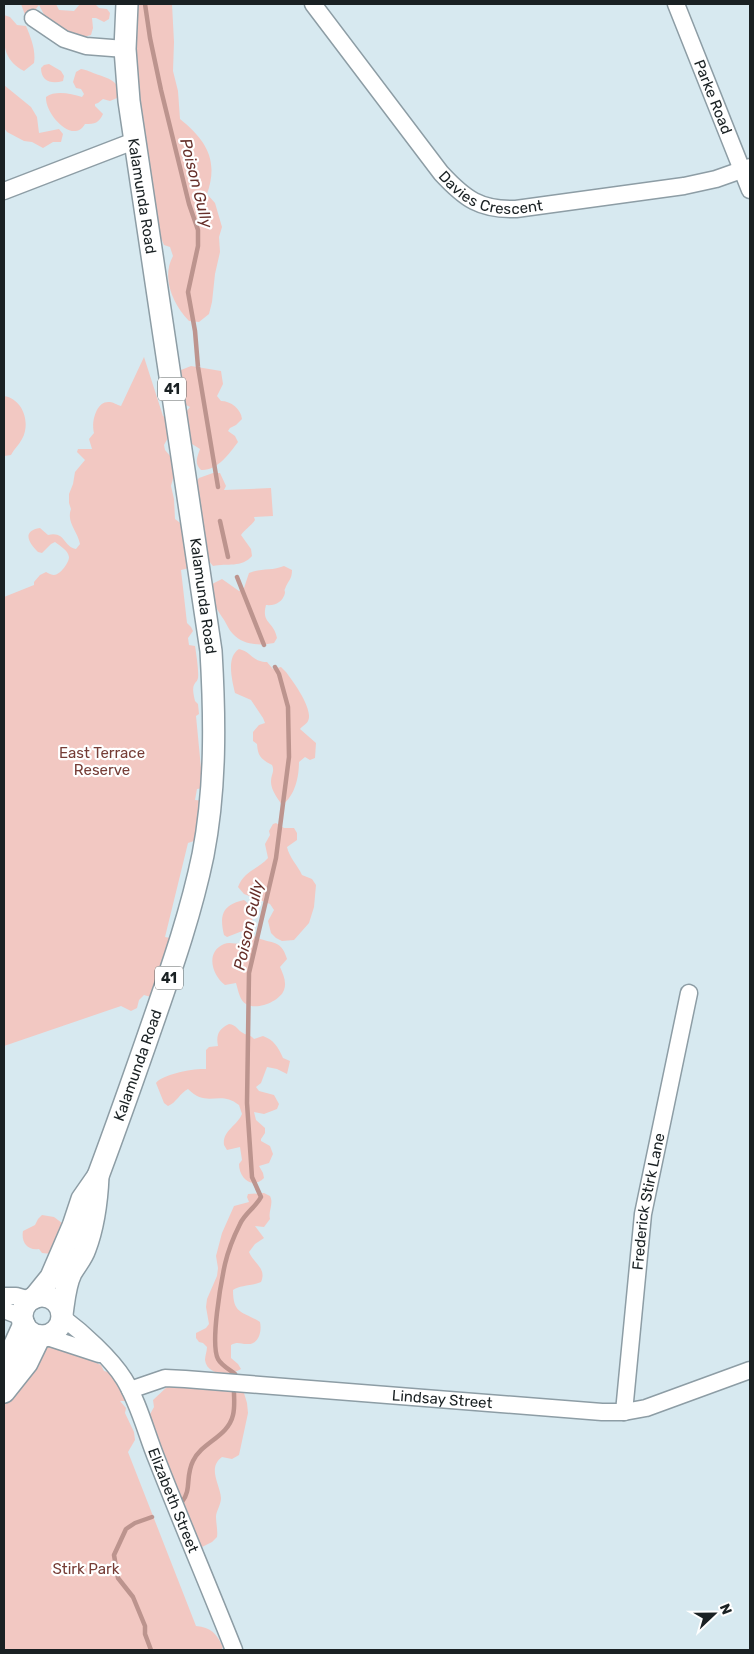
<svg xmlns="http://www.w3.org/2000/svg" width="754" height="1654" font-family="Rubik,sans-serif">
  <rect width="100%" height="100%" fill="#d7e9f0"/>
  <path fill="#f2c8c2" d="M21,4H56L59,10L74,11L80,4H95L99,8L107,9L110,13L109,19L104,22L96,18H92L93,28L91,35L80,38L50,26L39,5C35,9 33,16 25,15Z
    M129,4H172L174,42L173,71L178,91L180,119C206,140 219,160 207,194L215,203L222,227L219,237L220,252L215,274L212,302L209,314L199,322L189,321C173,304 161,278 173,256L170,247L164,245L151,215L142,113L137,106Z
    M4,15L10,17L17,25L26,26C31,38 36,50 34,63L24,71C0,58 4,40 4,15Z
    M49,64L61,71L64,76L63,81C52,84 41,82 41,68L44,65Z
    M81,69C88,70 90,72 96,74C108,78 123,82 117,98L110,101L103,99L98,103L95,104V106L103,114C99,123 95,124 85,124C73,145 45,114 46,97C56,90 71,94 82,97L84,94L81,89L76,88L73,82L76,72Z
    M4,85L31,107L37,117L39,133L59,129L63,134L61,142H53L43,148L32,142L24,141L7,132L4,128Z
    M144,357L163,416L165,417L170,434L164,445L165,450L171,457L175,471L171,486L174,499L175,519L183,525C184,533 183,544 185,551C187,557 189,561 189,568L181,570L187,623L191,627L193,631L188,638L189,645L195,646C196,652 199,671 198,678C197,682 196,681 194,685C192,689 194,696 195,701L198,704L199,714L196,716L201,768L205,773L204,788L197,789L195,800L205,801L197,840L188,843L165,937L170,938L164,957L169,961L154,998L144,995L139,1000L137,1008L131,1011L121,1006L4,1046V597L34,585V582L40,575L46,572C48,573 52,575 54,575C60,575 69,563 69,557C68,550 60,546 55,542L51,544L42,553L38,552C28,542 22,531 40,528L48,535C66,531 63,547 76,549L80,544C78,532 66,522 71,509L69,503V494L73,484L75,472L85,460L77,452L78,449H92L89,439L94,433C91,423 96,400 110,402C113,402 117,405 121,406Z
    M191,366L221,371L223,384L217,396L221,401C231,401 241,409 242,419L236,425L230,428L228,431L235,436L238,442C229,454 217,471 201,470C194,463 197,458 200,449L184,439L186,412L190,407L186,405L175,394L176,372Z
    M4,396C23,399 31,423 22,439C19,445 14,449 11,455L4,456Z
    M213,473H220L226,486L224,490L271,488L273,516L254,517L255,520C251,526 244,530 241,535L251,549L252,556C242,568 227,563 213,566L208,560L194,485L199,478Z
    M284,566L292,570C292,580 288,580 285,589C284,590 285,591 285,593C283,602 275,606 266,605C261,624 274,621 277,638L274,643C260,646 243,645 233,634C228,629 226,622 222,617C215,606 208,598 212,584L222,579L239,591L244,588L249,573C261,568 272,571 284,566Z
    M239,649C252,652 252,662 267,662L273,669L281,667L286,672C293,681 314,710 308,721C307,724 302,726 300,729L316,743L315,758L310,760L305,757L299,762C299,777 295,796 282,805C278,799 271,790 271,782C271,774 275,772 272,765C261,759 258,757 257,744L253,741V732L259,725L265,723L263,718L251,700L235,693C232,680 226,657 239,649Z
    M276,823L284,828H294L297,833V840L287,847C289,857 298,866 302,875L312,879L316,885L314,907L309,923L294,940L282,941L276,938L271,933L268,921L274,910L270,904L244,894L238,887C244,871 257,870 268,858L265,844L270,835L269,831L273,824Z
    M244,900C251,905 254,914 252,923L245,930L227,937L224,935C219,914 223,905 244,900Z
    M254,936C269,945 281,937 287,959L280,967C283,974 287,982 284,990C280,1001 257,1011 246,1004C240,1001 238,990 236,983L225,985C212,975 205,952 224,944C229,942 235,944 241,944L247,938Z
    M229,1024C237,1025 237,1030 243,1033C248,1036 250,1034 254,1039L263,1036C274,1040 278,1047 283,1058L290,1061L287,1074L277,1069L267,1067L261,1083L256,1087L259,1091L274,1095L279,1104L277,1109L264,1114L254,1112L256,1120L265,1128V1133L261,1139V1141L270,1146L273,1154L269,1163L259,1166L263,1173L264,1178C252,1190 239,1178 239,1164L242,1160L240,1147L227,1150L224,1145C222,1131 237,1126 242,1114L239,1105C219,1089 208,1109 188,1089C180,1093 176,1103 168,1106L164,1103L156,1083C162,1074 195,1068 206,1069V1050L209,1047L218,1046C216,1036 218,1029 229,1024Z
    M264,1193L270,1196C274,1204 268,1211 270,1219L264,1227L255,1226L264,1238L255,1244L249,1252C254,1264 267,1268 261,1282C252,1286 239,1285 233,1290C233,1315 243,1311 260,1322C262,1331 259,1345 247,1344C240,1344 238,1341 231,1345V1358L238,1364L241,1369C231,1376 207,1376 205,1360C205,1356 207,1351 207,1347L203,1343L199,1342L196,1338V1333L206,1328L209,1324L206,1307L207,1299L217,1276L218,1268L216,1256L222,1233L234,1206L249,1202L247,1197L248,1194Z
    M42,1215L54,1217L70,1229L52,1254L42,1253L39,1249C27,1251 21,1242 23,1231L35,1225L38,1219Z
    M40,1336L76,1345L94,1362L101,1365L104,1371L112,1373L120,1383L118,1386L122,1387L128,1401H120L126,1408L125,1413L134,1432L135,1440L128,1452L196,1626C211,1627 217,1634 223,1647L221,1650H4V1392Z
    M198,1371L203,1372L210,1378L238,1386L244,1393L247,1403L248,1413L239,1455L232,1459L222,1457C207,1468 220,1484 221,1498C221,1505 216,1511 216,1517C216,1524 218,1530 217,1537L212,1542L202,1547L197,1544L184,1510V1500L181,1498H176L166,1457L160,1447L149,1416L154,1407L153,1400L168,1386L191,1372Z"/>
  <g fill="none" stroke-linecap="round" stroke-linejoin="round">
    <path stroke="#bc948e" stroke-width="4.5" d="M145,4L150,38L161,90L189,204L198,230V246L188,292L195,331L198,367L218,487
      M220,521L228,557
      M237,577L264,645
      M235,1374C230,1370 221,1365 218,1359C210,1344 221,1282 225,1264C228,1251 234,1236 240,1224C245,1213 255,1208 261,1197L252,1177L247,1103L249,973L276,858L289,757L288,707L279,674L275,667
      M182,1502C192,1489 185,1477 193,1461C202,1442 228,1437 233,1415C235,1407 234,1399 234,1392
      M151,1650L145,1634V1626L133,1597L118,1578L114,1555L126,1529L135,1523L152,1517"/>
    <g stroke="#8d9da5" stroke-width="19">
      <g id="minor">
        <path id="s1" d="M313,4L441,173C465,199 480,210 516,209L684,186L716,179L750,167"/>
        <path id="s2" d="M676,4L750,190"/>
        <path d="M33,18L64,39L86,46L125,49"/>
        <path d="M4,191L134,141"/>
        <path d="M4,1296H16L30,1300"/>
        <path d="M4,1310L22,1317"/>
        <path id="s3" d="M62,1317C82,1332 111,1358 124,1379C139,1403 146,1433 157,1460C182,1524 209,1587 234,1650"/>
        <path d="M44,1336L99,1354"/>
        <path id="s4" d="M130,1390L165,1378L185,1379L602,1412H624L646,1408L750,1370"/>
        <path id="s5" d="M624,1412L643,1214L689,993"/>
      </g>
    </g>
    <g stroke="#8d9da5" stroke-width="24">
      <g id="major">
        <circle cx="42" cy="1316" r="20"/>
        <path d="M34,1298L51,1277L73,1226L82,1199L98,1176"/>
        <path id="s6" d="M62,1314C64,1301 65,1285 71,1273C76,1264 82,1258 85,1249C93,1228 97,1199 98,1176C117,1125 135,1074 153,1022C172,967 191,913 203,855C216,788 215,719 211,651L129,101L125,49L127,4"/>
        <path d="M4,1368L24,1324"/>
        <path d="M4,1392L27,1363L40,1336"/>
      </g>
    </g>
    <use href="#minor" stroke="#fff" stroke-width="16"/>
    <use href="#major" stroke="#fff" stroke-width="21"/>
  </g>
  <g text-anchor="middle" stroke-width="4.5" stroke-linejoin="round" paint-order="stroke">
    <g fill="#fff" stroke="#5f6465" stroke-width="1">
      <rect x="158" y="377.5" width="28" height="23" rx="4"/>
      <rect x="155" y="966.5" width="28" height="23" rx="4"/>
    </g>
    <g font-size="14" font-weight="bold" fill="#1a2123">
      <text x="172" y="394">41</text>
      <text x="169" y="983">41</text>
    </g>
    <g font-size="15" fill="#1a2123" stroke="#fff">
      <text dy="5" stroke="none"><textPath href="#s2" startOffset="100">Parke Road</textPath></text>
      <text dy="5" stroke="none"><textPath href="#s1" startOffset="269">Davies Crescent</textPath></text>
      <text transform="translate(142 196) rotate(81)" y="5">Kalamunda Road</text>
      <text transform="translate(203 596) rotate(82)" y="5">Kalamunda Road</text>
      <text dy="5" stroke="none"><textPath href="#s6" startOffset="262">Kalamunda Road</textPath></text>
      <text dy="5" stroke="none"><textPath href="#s5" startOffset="212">Frederick Stirk Lane</textPath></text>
      <text dy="5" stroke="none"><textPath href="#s4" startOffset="315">Lindsay Street</textPath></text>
      <text dy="5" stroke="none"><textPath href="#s3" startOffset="219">Elizabeth Street</textPath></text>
    </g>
    <g font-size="15" fill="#763d36" stroke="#fff">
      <text x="102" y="758">East Terrace<tspan x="102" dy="17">Reserve</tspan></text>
      <text x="86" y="1574">Stirk Park</text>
    </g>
    <g font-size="16" font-style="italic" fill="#662f29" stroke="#fff">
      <text transform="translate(197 183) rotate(76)" y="6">Poison Gully</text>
      <text transform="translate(248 925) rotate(-78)" y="6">Poison Gully</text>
    </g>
  </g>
  <rect width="754" height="1654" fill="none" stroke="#1a2123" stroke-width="10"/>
  <g transform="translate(714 1614) rotate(68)" stroke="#ffffff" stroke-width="4" paint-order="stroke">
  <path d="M0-4L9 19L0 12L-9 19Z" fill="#1a2123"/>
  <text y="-8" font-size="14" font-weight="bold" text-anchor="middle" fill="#1a2123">N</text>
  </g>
</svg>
